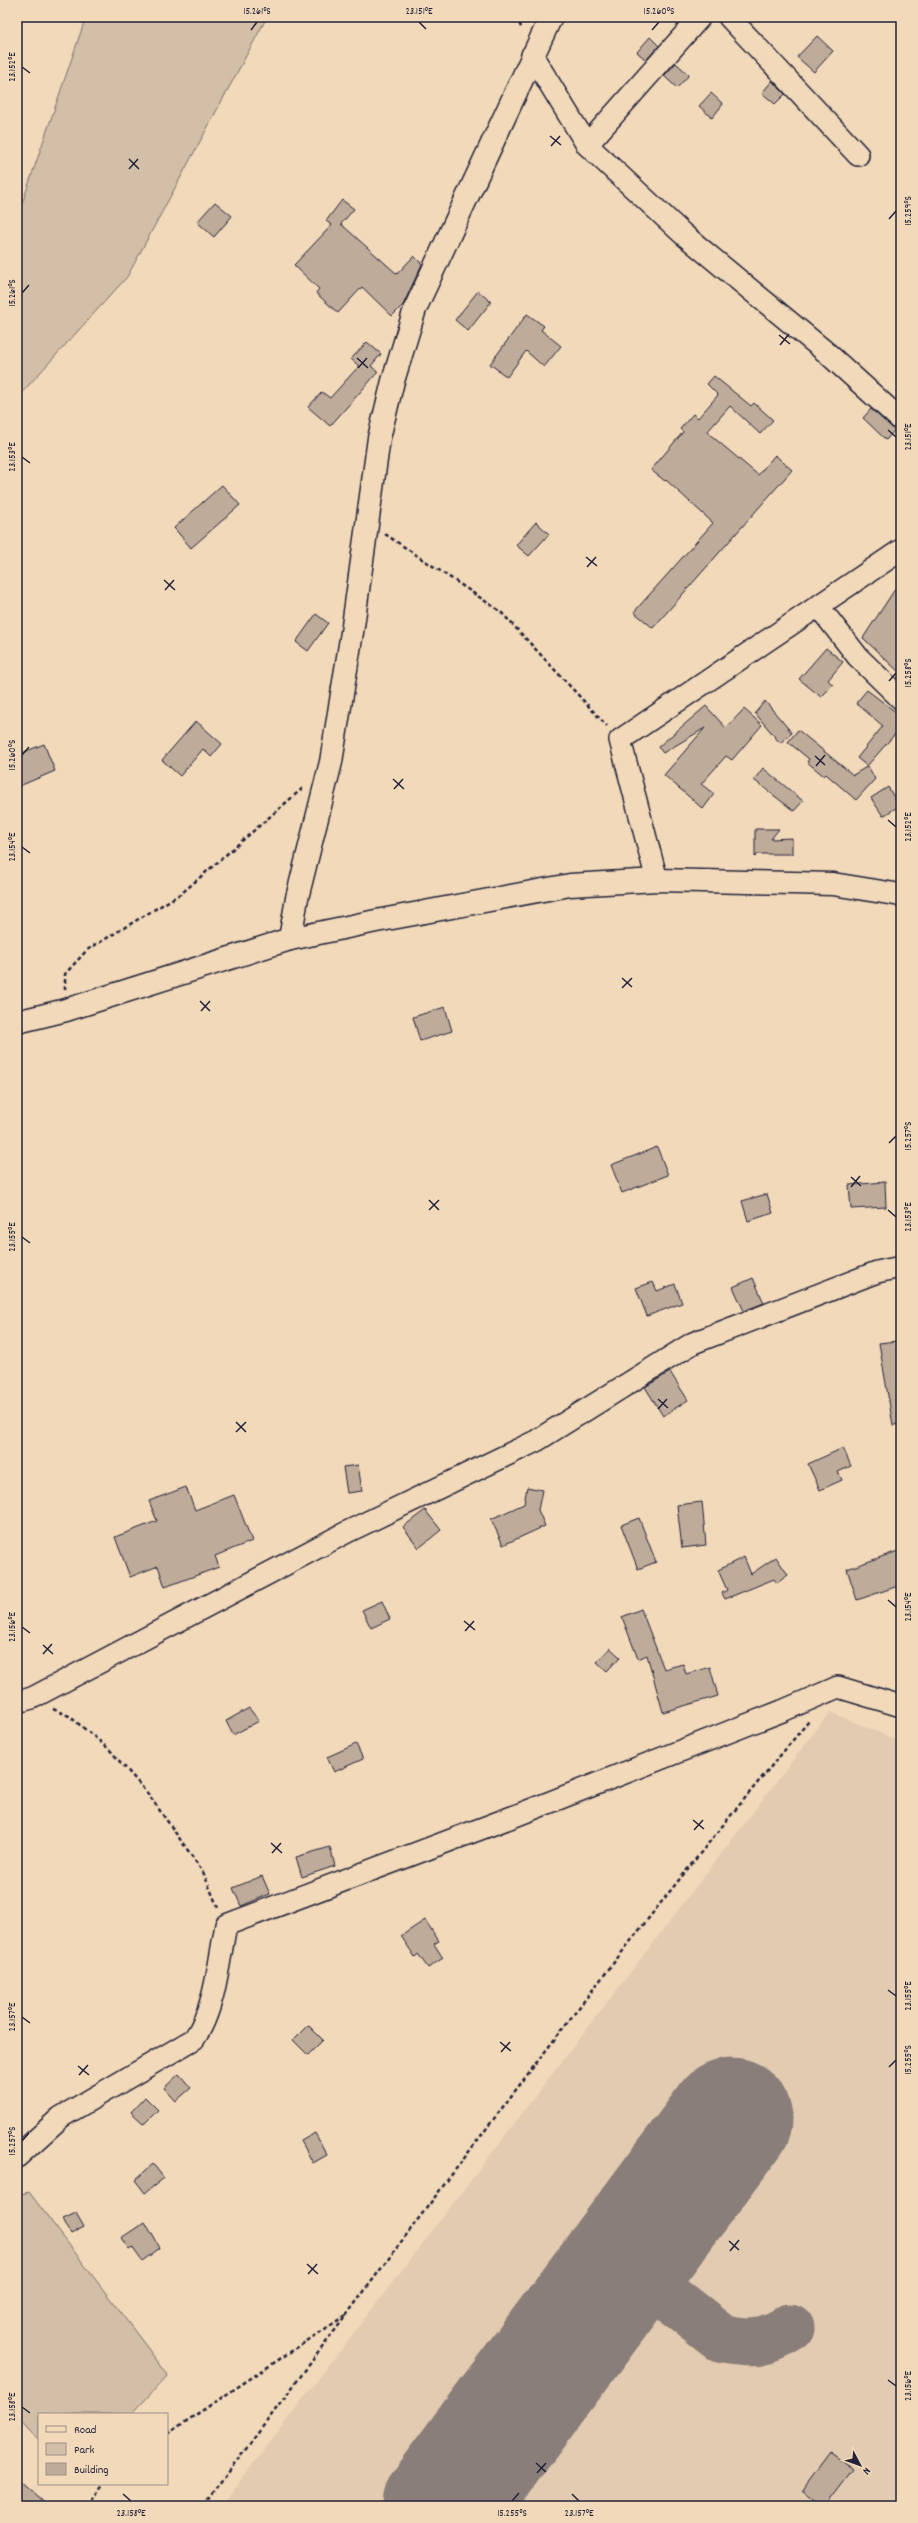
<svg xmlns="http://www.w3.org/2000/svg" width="918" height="2523" font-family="Dekko,sans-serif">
  <rect width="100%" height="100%" fill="#f1d9b9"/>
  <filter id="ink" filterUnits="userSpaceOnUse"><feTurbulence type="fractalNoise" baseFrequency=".025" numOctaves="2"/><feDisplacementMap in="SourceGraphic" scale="8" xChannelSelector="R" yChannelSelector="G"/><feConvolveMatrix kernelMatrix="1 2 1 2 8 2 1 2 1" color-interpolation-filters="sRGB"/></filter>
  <g filter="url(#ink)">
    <path fill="#e2cbb0" d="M830,1712L901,1742V2506H221Z"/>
    <path fill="#d3bea7" stroke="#7a7071" d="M86,17H267L127,277L17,398V218Z
      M29,2192L168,2375L132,2414H39V2440L17,2416V2195Z"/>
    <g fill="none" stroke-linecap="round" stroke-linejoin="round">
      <path stroke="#8a7e7a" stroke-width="49" d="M624,2262L723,2339C753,2344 764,2344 790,2328"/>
      <path stroke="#8a7e7a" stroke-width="123" d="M443,2506L731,2119"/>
    </g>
    <path fill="#beab9a" stroke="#22223b" d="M817,36L833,51L814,72L797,57Z
      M650,37L659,46L646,60L637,52Z
      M676,63L689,75L677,88L664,76Z
      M772,81L785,94L775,104L762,93Z
      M711,93L723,104L712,118L699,106Z
      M342,200L354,209L341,224L397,274L414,256L422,264L403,305L392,316L362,287L338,313L316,293L319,289L294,265L332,225L326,221Z
      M215,202L232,216L214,237L197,222Z
      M478,291L491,302L468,331L455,320Z
      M527,314L544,326L541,330L561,346L544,367L526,351L507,377L490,364Z
      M367,342L381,354L371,366L378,372L330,426L308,407L322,392L330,398L359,366L351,359Z
      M714,376L751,406L754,403L773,420L760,434L730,406L707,432L758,475L775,455L792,470L653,628L634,612L713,523L666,480L665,481L651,470L683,432L680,429L693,414L698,418L718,395L707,384Z
      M871,409L895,430L886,440L863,418Z
      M222,485L240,505L191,548L174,528Z
      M536,522L549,534L529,556L516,545Z
      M901,580V674L863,638Z
      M316,614L328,623L308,651L296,642Z
      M826,648L843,662L828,680L833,685L821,697L799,679Z
      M867,690L901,716V739L895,734L867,766L857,758L883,726L856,703Z
      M765,701L792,733L780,743L755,713Z
      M706,706L726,728L744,709L762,725L732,760L726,756L701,784L714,794L703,809L664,775L705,728L663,753L658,747Z
      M196,721L222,744L211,757L203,749L180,776L162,760Z
      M798,730L853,775L868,766L875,779L856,800L826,774L824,776L807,762L809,759L788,742Z
      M44,744L55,771L17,787V755Z
      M763,768L803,801L794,811L754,780Z
      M888,787L899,806L883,816L871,798Z
      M755,829H779L771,839L792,838V854H758L755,857Z
      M445,1007L452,1031L420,1041L413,1017Z
      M657,1147L668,1175L622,1193L611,1165Z
      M885,1182L886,1207L851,1209L849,1185Z
      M767,1194L773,1213L748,1221L742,1201Z
      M753,1278L764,1303L744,1311L733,1287Z
      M653,1282L657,1291L675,1284L682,1303L647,1316L636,1288Z
      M897,1341L901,1368V1424L893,1425L879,1343Z
      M670,1372L688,1400L663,1416L645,1387Z
      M843,1448L851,1466L838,1472L842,1480L820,1490L808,1464Z
      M358,1465L362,1491L347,1493L343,1467Z
      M186,1487L195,1510L234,1495L252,1541L215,1556L219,1567L165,1587L158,1566L130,1577L115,1537L157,1521L149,1501Z
      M527,1487L542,1490L538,1510L545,1526L503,1545L491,1519L524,1504Z
      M702,1502L706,1545L682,1548L677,1505Z
      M425,1510L441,1530L419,1548L403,1527Z
      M639,1518L656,1562L638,1569L621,1525Z
      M901,1550V1585L857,1600L847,1569Z
      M744,1557L751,1574L776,1557L788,1575L777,1583L774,1579L725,1599L722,1593L727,1590L718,1570Z
      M382,1601L390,1619L371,1628L362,1610Z
      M641,1609L664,1669L683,1664L686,1674L710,1667L718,1696L663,1712L647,1655L638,1659L622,1617Z
      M610,1648L620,1657L607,1671L597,1662Z
      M249,1708L259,1721L233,1735L226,1721Z
      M356,1744L363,1759L334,1772L327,1757Z
      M330,1847L335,1866L302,1877L296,1857Z
      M262,1876L270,1894L241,1906L233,1888Z
      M425,1920L439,1941L434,1944L443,1958L428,1968L418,1954L415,1957L401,1936Z
      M308,2025L323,2040L308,2055L293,2040Z
      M179,2074L191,2088L176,2101L164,2088Z
      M145,2097L158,2110L144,2124L131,2112Z
      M315,2133L327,2155L313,2163L301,2141Z
      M153,2164L164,2178L145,2193L135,2180Z
      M76,2213L84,2227L71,2234L63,2219Z
      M145,2222L160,2248L142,2261L132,2247L129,2249L121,2238Z
      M830,2452L853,2469L825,2506H820L801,2491Z
      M17,2478L48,2506H17Z"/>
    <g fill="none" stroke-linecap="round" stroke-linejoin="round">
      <g stroke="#22223b" stroke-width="24">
        <path id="minor" d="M729,17L858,155
          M532,55L587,145L683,234L827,353L901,420
          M587,145L700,17
          M819,607L858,657L901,699
          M657,880L620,740L901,550
          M17,1702L32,1698L349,1531L536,1441L693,1343L877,1272L901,1267
          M17,2157L61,2117L194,2039C215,2010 219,1960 226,1925L520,1814L782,1711L838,1687L901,1706"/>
      </g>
      <g stroke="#22223b" stroke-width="25">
        <path id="tertiary" d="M290,939L297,898L331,762L353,626L379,438L393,381L415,309L551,17"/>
      </g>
      <g stroke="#22223b" stroke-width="25">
        <path id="secondary" d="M17,1022L66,1010L290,939L376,921L570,885L657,880L792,883L833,884L901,895"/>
      </g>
      <path stroke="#22223b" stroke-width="2.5" stroke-dasharray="4 3" stroke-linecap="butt" d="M517,17L522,30
        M385,534L500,611L607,726
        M65,990V974L87,950L182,893L304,787
        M53,1709L69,1716L109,1749L149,1795L203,1872L218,1908
        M167,2434L346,2315
        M87,2506L102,2484
        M203,2506C402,2243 596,1974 809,1721"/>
      <use href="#minor" stroke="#f1d9b9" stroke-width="21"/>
      <use href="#tertiary" stroke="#f1d9b9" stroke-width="22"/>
      <use href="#secondary" stroke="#f1d9b9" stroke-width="22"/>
    </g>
  </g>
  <path fill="none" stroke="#22223b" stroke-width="1.5" d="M419,22L426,29M251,30L257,22M652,30L659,22M22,67L30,73M550,136L561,145M551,146L560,136M129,159L139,169M129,169L138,159M889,219L896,211M22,293L29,285M779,335L790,344M780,345L789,334M357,358L368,368M358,368L367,358M888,430L896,437M22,457L30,463M586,557L597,566M587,567L596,557M164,580L175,590M165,590L174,580M889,681L896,673M22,755L29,747M815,756L825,765M816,766L825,755M393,779L404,789M394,789L403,779M888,820L896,827M22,847L30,853M622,978L632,987M622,988L632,978M200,1001L210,1011M201,1011L210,1001M889,1143L896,1136M851,1177L861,1186M851,1187L860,1176M429,1200L439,1210M429,1210L439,1200M888,1210L896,1217M22,1237L30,1243M658,1399L668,1408M658,1409L667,1399M236,1422L246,1432M236,1432L246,1422M888,1600L896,1607M464,1621L475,1630M22,1627L30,1633M465,1631L474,1621M43,1645L53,1654M43,1654L52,1644M693,1820L704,1829M694,1830L703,1820M271,1843L282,1853M272,1853L281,1843M888,1990L896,1996M22,2017L30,2023M500,2042L511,2051M501,2052L510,2042M78,2066L89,2075M889,2067L896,2060M79,2075L88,2065M22,2141L29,2133M729,2241L739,2250M730,2251L739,2240M307,2264L318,2274M308,2274L317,2264M888,2380L896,2386M22,2407L30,2413M536,2463L546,2472M537,2473L546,2463M123,2494L131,2501M572,2494L579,2501M512,2501L519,2493"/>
  <rect width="918" height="2523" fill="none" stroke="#f1d9b9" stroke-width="44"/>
  <rect x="38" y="2413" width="130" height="72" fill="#f1d9b9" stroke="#9e9087"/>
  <rect x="46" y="2426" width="20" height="6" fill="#f1d9b9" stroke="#9e9087"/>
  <text x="74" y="2433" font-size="12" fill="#22223b">Road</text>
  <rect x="46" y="2443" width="20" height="12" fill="#d3bea7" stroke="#9e9087"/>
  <text x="74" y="2453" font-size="12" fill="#22223b">Park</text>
  <rect x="46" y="2463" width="20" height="12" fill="#beab9a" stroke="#9e9087"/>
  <text x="74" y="2473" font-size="12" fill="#22223b">Building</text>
  <g transform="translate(860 2465) rotate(131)" stroke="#f1d9b9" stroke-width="3" paint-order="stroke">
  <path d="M0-3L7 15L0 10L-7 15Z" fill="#22223b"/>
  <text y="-6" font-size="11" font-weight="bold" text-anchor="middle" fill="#22223b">N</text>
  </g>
  <rect x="22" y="22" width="874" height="2479" fill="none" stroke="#22223b" stroke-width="1.5"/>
  <g font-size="10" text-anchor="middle" fill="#22223b">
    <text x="257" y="14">15.261°S</text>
    <text x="419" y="14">23.151°E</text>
    <text x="659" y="14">15.260°S</text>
    <text transform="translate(11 67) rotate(-90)" y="4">23.152°E</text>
    <text transform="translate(907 211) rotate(-90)" y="4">15.259°S</text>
    <text transform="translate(11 293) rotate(-90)" y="4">15.261°S</text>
    <text transform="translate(907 437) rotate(-90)" y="4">23.151°E</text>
    <text transform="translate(11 457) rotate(-90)" y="4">23.153°E</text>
    <text transform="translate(907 673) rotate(-90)" y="4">15.258°S</text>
    <text transform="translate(11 755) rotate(-90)" y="4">15.260°S</text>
    <text transform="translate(907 827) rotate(-90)" y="4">23.152°E</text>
    <text transform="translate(11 847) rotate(-90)" y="4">23.154°E</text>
    <text transform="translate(907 1136) rotate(-90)" y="4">15.257°S</text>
    <text transform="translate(907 1217) rotate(-90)" y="4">23.153°E</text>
    <text transform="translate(11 1237) rotate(-90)" y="4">23.155°E</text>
    <text transform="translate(907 1607) rotate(-90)" y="4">23.154°E</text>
    <text transform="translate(11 1627) rotate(-90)" y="4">23.156°E</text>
    <text transform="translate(907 1996) rotate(-90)" y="4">23.155°E</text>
    <text transform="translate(11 2017) rotate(-90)" y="4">23.157°E</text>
    <text transform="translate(907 2060) rotate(-90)" y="4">15.255°S</text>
    <text transform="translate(11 2141) rotate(-90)" y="4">15.257°S</text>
    <text transform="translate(907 2386) rotate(-90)" y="4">23.156°E</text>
    <text transform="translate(11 2407) rotate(-90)" y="4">23.158°E</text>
    <text x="131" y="2516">23.158°E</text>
    <text x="512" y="2516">15.255°S</text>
    <text x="579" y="2516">23.157°E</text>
  </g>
</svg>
